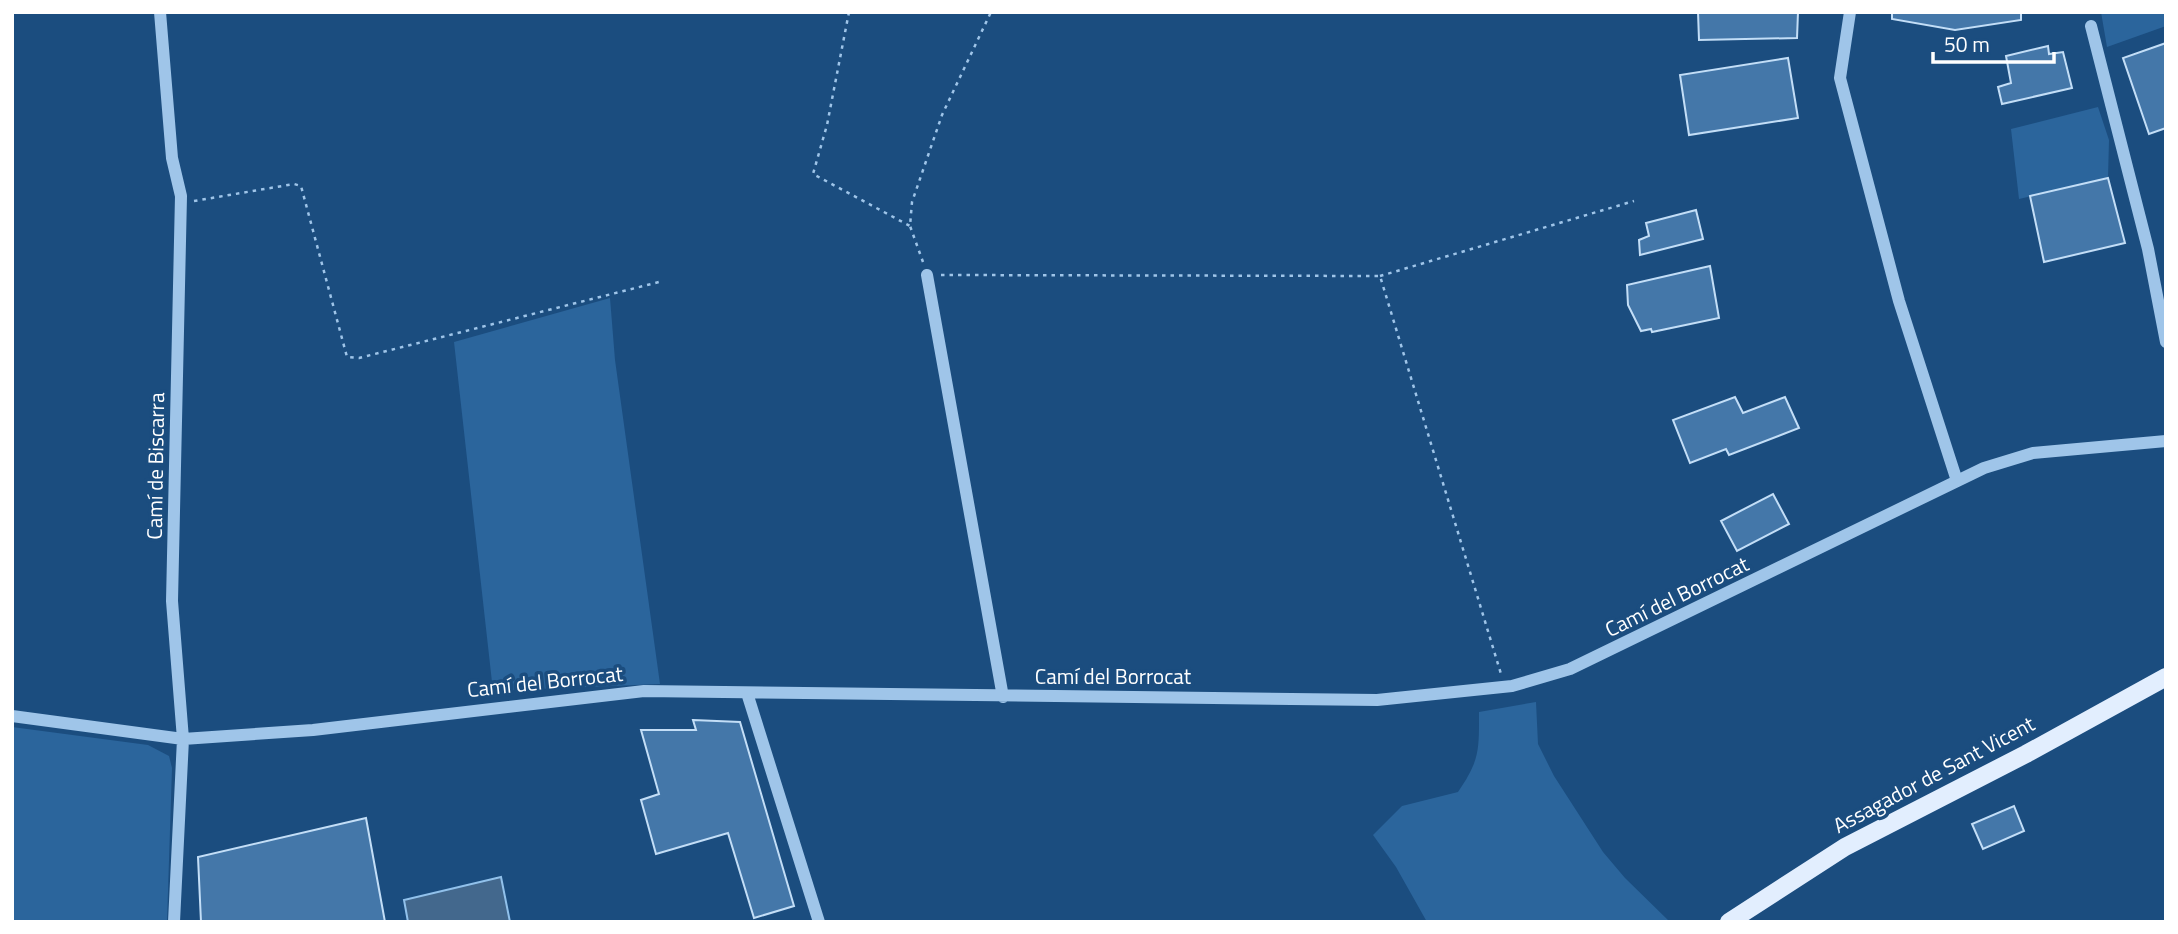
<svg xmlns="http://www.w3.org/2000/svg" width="2178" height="934" font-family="'Titillium Web',sans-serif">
  <rect width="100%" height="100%" fill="#1b4d7f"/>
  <path fill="#2b659c" d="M2101,12H2166V26L2107,47Z
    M2098,107L2109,140L2108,178L2019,199L2011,129Z
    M610,298L615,360L660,684L493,691L454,342Z
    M1536,702L1538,744L1554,776L1603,852L1625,878L1670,922H1427L1396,867L1373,835L1402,806L1458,792C1480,760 1479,750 1479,712Z
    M12,727L148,745L169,756L172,768L167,922H12Z"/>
  <path fill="#43688d" stroke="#91c1eb" stroke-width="2" d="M501,877L510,922H408L404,900Z"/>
  <path fill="#4477a9" stroke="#c3def7" stroke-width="2" d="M1698,12H1798L1797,38L1699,40Z
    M1892,12H2021V20L1955,30L1892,19Z
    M2166,43V128L2149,134L2123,58Z
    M2048,46L2049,54L2063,52L2072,88L2002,104L1998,87L2011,83L2006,56Z
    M1788,58L1798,118L1689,135L1680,75Z
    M2108,178L2125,243L2044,262L2030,196Z
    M1696,210L1703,239L1640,255L1639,240L1649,236L1646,223Z
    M1710,266L1719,318L1652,332L1651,329L1641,331L1628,305L1627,285Z
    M1735,397L1743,413L1785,397L1799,428L1729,455L1726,449L1690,463L1673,420Z
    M1773,494L1789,524L1737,551L1721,521Z
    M693,720L740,722L794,906L754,918L728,833L656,854L641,800L659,794L641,730H696Z
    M2014,806L2024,831L1983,849L1972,824Z
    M366,818L385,922H201L198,857Z"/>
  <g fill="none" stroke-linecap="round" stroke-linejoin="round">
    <path stroke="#9fc5e9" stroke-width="2.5" stroke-dasharray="3.5 5" stroke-linecap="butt" d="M849,12L827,125L813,174L910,226
      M194,201L294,184L301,186L347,357L359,358L659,282
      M923,262L910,226L912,202L942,115L991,12
      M941,275L1380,276L1501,674
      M1380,276L1634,201"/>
    <path stroke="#9fc5e9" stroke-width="12" d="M160,12L172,158L181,196L172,601L183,739L174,922
      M1850,12L1840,78L1899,301L1957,481
      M2091,26L2148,249L2166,342
      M927,275L1003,697
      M747,693L819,922
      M12,716L183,739L313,730L644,691L1377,700L1512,686L1570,669L1984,468L2033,453L2166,441"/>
    <path stroke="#e2eefe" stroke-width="18" d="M1729,922L1845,847L2026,754L2166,677"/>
  </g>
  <g text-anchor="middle" stroke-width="7" stroke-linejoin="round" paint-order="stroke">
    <g font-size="21" fill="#fff" stroke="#1b4d7f">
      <text transform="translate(156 466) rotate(-89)" y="7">Camí de Biscarra</text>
      <text transform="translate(1677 597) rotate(-26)" y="7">Camí del Borrocat</text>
      <text x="1113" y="684">Camí del Borrocat</text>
      <text transform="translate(545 682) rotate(-6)" y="7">Camí del Borrocat</text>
      <text transform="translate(1934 775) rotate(-28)" y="7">Assagador de Sant Vicent</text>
    </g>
  </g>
  <rect width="2178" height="934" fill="none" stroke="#ffffff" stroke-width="28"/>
  <path d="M1933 52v10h121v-10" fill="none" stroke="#ffffff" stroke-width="3.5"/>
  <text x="1944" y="52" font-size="21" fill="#ffffff" stroke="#1b4d7f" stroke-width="5" paint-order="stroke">50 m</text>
</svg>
